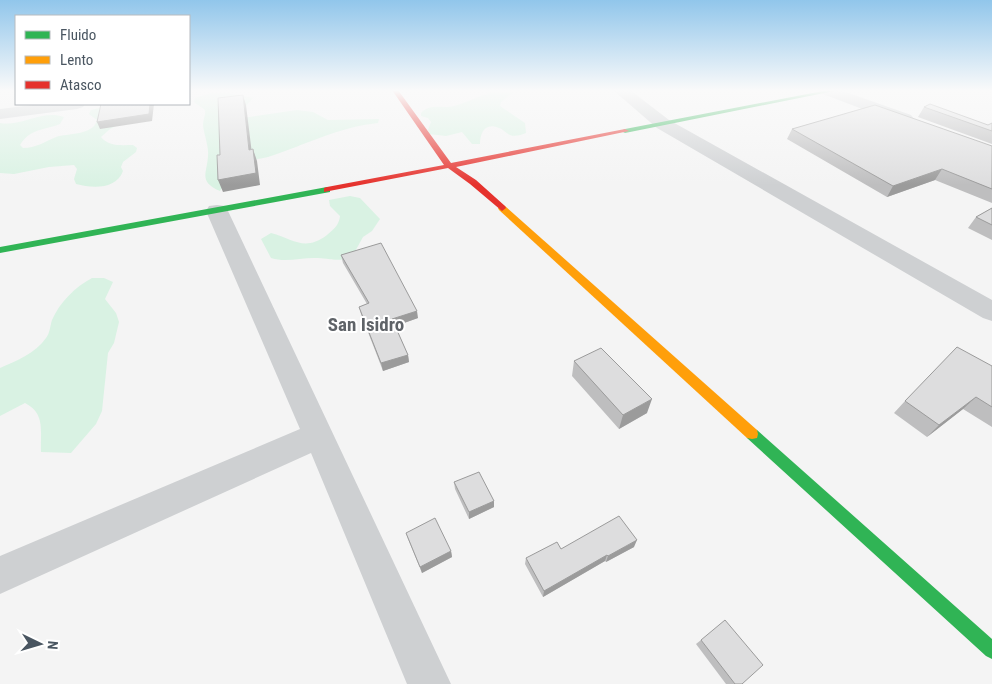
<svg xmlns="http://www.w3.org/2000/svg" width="992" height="684" font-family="'Roboto Condensed',sans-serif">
  <rect width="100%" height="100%" fill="#f4f4f4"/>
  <path fill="#d9f2e3" d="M484,90H516L501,102L500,106L525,123L526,133C521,135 515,137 510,135C506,133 503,129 499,128C485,122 480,133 480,144H472L462,132L446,136L429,134L428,130L431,122L428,118L421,116V113C430,103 443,109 454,106C466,103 476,97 488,94Z
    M211,93H228L253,98L246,106L243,118L297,110L313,112L328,120L379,119L378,123C339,127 305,145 268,157C262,159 255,158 250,162C240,168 226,181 220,191C198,181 207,174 208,156C209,146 204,135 203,125C203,119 206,115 205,110L194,102L195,98Z
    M108,106L126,121L110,129L101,137C109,147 122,145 133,145L137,148L136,152L123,162L121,167L123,171C116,190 92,188 76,184L74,179L77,169L74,165L49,167L14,174L0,173V123C21,127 43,109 64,117L60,124C42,131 31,128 20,145L23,148C36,148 44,142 56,137C67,133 93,136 97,120L89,114L91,110Z
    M350,196L360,198L380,219L372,231L363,237L352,257C337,262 333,259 318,258C302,257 287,263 271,258L261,239L271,233C294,239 304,252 327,235C334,229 339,225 340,216L330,206L329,200Z
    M92,278H104L113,282L105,299L116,313L119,322L114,343L108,353L102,411L96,424L71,453L41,452C40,431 46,414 25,403L0,416V368C16,361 36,353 46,338C50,333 50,326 52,320C60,302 75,287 92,278Z"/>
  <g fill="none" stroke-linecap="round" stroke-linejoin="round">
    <path fill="#ced0d2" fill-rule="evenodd" d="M613,90H630L669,120L992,300V321L983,318L657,128Z
      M822,90H840L911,115L914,119L911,123L905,124L899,123L823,94Z
      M40,104H85L83,107L77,109L0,119V109Z
      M217,205L225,206L228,211L451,684H407L311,453L0,594V556L300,429L206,211L209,206Z"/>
    <path fill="#30b455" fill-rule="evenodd" d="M828,90H839L625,133L621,131L625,129Z
      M327,187L330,188V192L0,253V247Z
      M752,429L757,430L992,639V659L986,656L747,438L746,434L747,430Z"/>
    <path fill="#ff9f0a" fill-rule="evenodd" d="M502,205L505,206L757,430L758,434L757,438L752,439L747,438L499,210L498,208Z"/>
    <path fill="#e5322d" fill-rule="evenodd" d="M392,90H398L451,163L625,129L629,131L456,167L476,180L505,206L506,208L502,211L470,184L448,168L324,192V188L327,187L444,165Z"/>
  </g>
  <path fill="#bebebf" d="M924,107L988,125L992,123V144L918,117Z
    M792,129L992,146V203L935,180L887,197L787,139Z
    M992,208V240L968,228L976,217Z
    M341,255L418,318L395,326L408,355L409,362L383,371L361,314L359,307L367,304L343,263Z
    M574,361L647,413L619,429L572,376Z
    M992,366V427L963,409L927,437L894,413L905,401Z
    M454,482L494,501V507L469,519L455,489Z
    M406,533L451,551L452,557L422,573L408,539Z
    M634,547L606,562L605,561L543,597L525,564L526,558L561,549Z
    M701,640L742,684H726L696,644Z"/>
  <path fill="#9b9b9b" d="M243,95L246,105L253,162L249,150Z
    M150,104H154L152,121L100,129L97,122Z
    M253,149L257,161L260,185L223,192L218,180Z
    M942,169L935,180L887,197L893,186Z
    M417,311L418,318L393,327L392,319Z
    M408,355L409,362L383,371L381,363Z
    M976,397L963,409L927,437L939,425Z
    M652,399L647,413L619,429L623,415Z
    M494,501V507L469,519V512Z
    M637,540L634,547L606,562L608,556Z
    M451,551L452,557L422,573L420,567Z
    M607,555L605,561L543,597L544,591Z"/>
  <path fill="#ddddde" stroke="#9b9b9b" d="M243,95L249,150L253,149L256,173L218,180L217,155H220L218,98Z
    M101,104H150L149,114L97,122Z
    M930,104L988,125L992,123V131L924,107Z
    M875,105L992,146V189L942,169L893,186L792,129Z
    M992,208V225L976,217Z
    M381,243L417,311L392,319L408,355L381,363L359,307L369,303L341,255Z
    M957,347L992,366V407L976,397L939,425L905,401Z
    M601,348L652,399L623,415L574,361Z
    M479,472L494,501L469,512L454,482Z
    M619,516L637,540L608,556L607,555L544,591L526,558L557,542L561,549Z
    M435,518L451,551L420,567L406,533Z
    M725,620L763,665L742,684H735L701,640Z"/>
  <linearGradient id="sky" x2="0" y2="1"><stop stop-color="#91c6eb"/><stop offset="0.49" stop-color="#fafafa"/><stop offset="1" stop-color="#fafafa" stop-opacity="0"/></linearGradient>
  <rect width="992" height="185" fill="url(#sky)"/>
  <g text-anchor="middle" stroke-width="4" stroke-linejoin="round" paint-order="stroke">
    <g font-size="19" font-weight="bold" fill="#5f6368" stroke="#fff">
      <text x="366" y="331">San Isidro</text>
    </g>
  </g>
  <rect x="15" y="15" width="175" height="90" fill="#ffffff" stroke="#b7bbc0"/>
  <rect x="25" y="31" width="25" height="8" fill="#30b455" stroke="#b7bbc0"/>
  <text x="60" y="40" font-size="15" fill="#4a5661">Fluido</text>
  <rect x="25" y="56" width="25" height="8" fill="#ff9f0a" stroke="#b7bbc0"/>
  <text x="60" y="65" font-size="15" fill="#4a5661">Lento</text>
  <rect x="25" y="81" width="25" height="8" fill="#e5322d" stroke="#b7bbc0"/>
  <text x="60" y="90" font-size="15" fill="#4a5661">Atasco</text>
  <g transform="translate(40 644) rotate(95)" stroke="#ffffff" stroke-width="4" paint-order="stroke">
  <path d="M0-4L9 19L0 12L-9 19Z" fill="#4a5661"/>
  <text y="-8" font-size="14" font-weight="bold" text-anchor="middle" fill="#4a5661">N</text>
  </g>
</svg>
